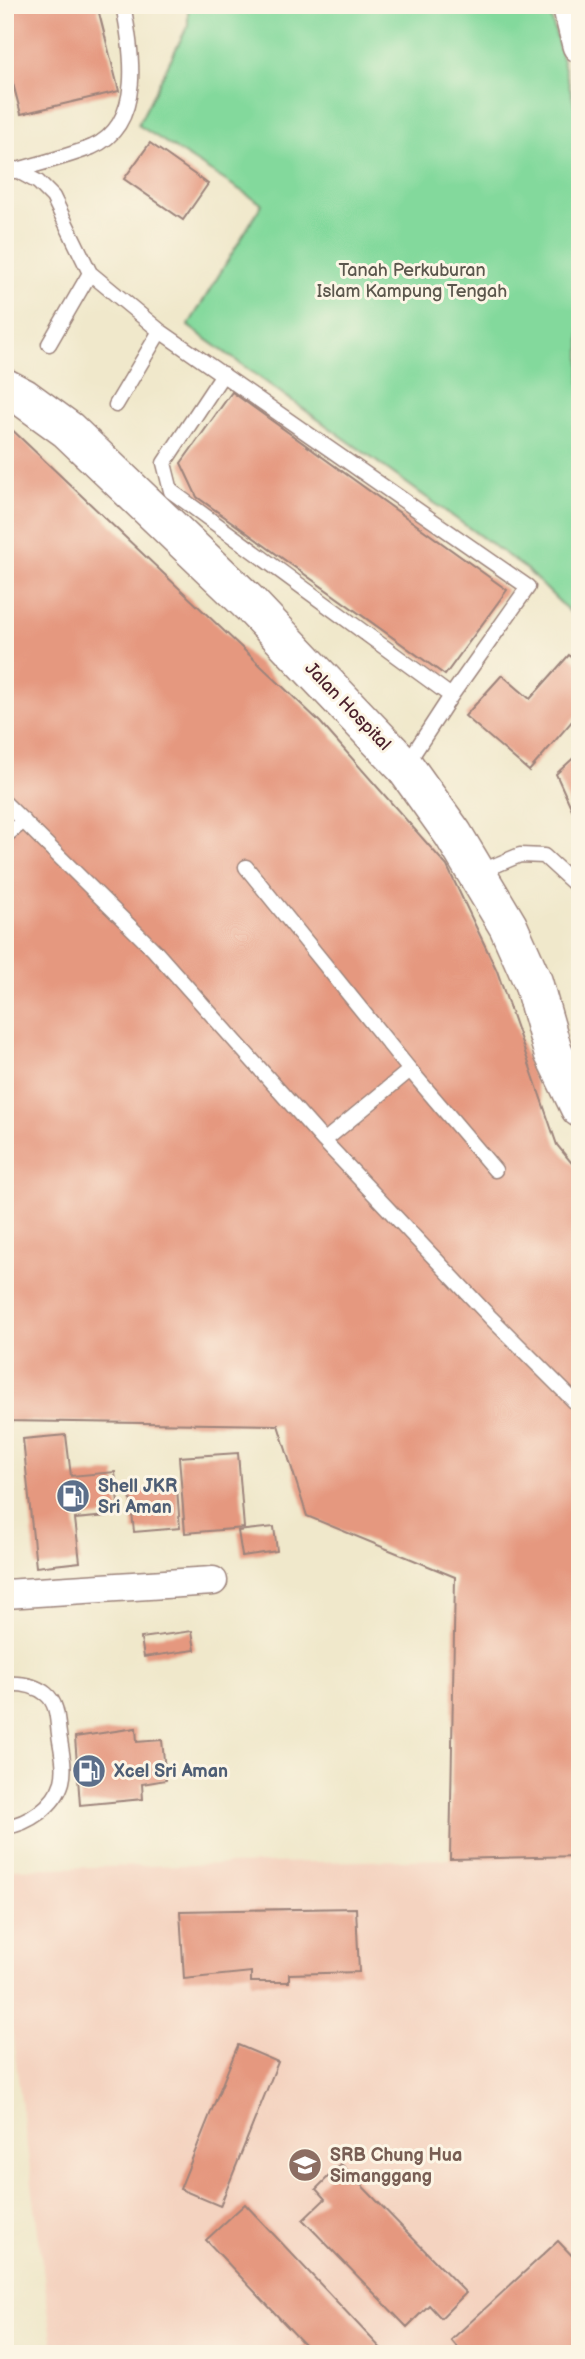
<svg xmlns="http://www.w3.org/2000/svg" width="585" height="2359" font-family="'Balsamiq Sans',sans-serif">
  <rect width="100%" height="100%" fill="#fcf5e5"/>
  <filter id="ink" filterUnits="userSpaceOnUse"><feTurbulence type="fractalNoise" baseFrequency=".0143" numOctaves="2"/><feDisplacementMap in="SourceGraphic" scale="14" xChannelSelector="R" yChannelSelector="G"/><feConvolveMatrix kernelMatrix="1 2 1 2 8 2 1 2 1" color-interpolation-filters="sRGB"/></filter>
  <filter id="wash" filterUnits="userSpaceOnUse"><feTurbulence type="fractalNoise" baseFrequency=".00686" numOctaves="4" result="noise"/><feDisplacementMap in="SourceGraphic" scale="28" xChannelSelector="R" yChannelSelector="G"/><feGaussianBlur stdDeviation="1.57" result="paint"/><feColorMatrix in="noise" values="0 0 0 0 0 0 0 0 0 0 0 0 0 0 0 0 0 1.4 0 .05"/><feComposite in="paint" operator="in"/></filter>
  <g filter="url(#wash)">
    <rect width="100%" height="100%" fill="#f0e8cb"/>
    <path fill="#f4d3c0" d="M580,1856V2354H54L5,1977V1869Z"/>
    <path fill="#83d99c" stroke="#667c64" stroke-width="2" d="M188,5H548L580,126V622L526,569L188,326L262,204L138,125L188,25Z"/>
    <g id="blocks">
      <path fill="#e5987f" d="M5,5H97L119,91L21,114L5,53Z
        M150,143L208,184L183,220L124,179Z
        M232,392L507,590L445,675L197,497L181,463Z
        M5,423L320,722L447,866L497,971L557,1145L580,1173V1856L450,1859L455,1577L307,1516L278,1425L5,1421Z
        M569,655L580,664V712L529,771L465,716L502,675L530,699Z
        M580,752V827L556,774Z
        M66,1435L71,1476L115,1472L119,1515L75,1519L80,1562L36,1567L23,1439Z
        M238,1453L244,1528L185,1533L179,1457Z
        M177,1488L180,1528L134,1532L130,1492Z
        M274,1527L277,1551L242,1556L238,1531Z
        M192,1631L195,1650L144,1657L141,1638Z
        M136,1728L137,1742L162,1740L166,1780L142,1784L143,1799L80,1805L75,1737Z
        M356,1908L359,1972L289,1974V1982H251V1972L184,1979L180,1911Z
        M238,2045L278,2062L220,2206L180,2189Z
        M341,2164L466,2293L441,2318L429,2305L407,2327L303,2220L325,2199L316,2189Z
        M245,2204L386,2354H296L305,2345L206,2240Z
        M558,2241L580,2264V2354H463L451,2340Z"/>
    </g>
  </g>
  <g filter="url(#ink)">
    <use href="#blocks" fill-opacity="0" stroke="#9d847b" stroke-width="2"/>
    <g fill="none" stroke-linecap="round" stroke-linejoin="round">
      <g stroke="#9d847b" stroke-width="17">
        <path id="service" d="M5,164L38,182L53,197L90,273L160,331L528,587L451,696L171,491L164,463L223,374
          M14,171C40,163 67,157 92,147C145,124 132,49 123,5
          M49,344L90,273
          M116,405L160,331
          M406,765L451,696
          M5,803L154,950L324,1141L491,1318L580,1407
          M5,836L24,821
          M246,867L410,1070L324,1141
          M477,873L520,855L544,856L580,889
          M410,1070L495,1170
          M5,1684C19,1683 35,1685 46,1694C58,1704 57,1720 59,1734C61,1749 66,1767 62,1782C55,1806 28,1824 5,1827"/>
      </g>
      <g stroke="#9d847b" stroke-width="31">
        <path id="minor" d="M5,1594L213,1581"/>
      </g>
      <g stroke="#9d847b" stroke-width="38">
        <path id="tertiary" d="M570,5L580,45"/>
      </g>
      <g stroke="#9d847b" stroke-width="41">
        <path id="secondary" d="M5,388L24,398L68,430L251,605L405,767L453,834L508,926L533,982L553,1052L580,1108"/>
      </g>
      <use href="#service" stroke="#fff" stroke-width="14"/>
      <use href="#minor" stroke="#fff" stroke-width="28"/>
      <use href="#tertiary" stroke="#fff" stroke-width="35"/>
      <use href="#secondary" stroke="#fff" stroke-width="38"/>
    </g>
  </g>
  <defs>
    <g id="fuel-disc" transform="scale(1.75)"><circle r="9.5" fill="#5c6f8a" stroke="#fcf5e5"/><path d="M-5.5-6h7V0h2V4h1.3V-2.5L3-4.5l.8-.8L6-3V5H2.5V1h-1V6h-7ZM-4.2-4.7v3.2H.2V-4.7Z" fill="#fff"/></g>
    <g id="school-disc" transform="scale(1.75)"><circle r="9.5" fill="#8d6e63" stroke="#fcf5e5"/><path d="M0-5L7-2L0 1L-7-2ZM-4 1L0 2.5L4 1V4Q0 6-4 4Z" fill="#fff"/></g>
  </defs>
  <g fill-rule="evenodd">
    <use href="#fuel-disc" x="73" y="1496"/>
    <use href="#fuel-disc" x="89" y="1771"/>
    <use href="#school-disc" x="305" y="2165"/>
  </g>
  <g text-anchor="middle" stroke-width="6" stroke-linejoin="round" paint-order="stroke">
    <g font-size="18" fill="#5b574d" stroke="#fcf5e5">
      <text x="412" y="276">Tanah Perkuburan<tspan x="412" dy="21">Islam Kampung Tengah</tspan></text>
    </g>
    <g font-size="18" fill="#4a1f2b" stroke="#fcf5e5">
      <text transform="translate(348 706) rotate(46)" y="6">Jalan Hospital</text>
    </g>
    <g font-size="18" font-weight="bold" fill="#4e5e75" stroke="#fcf5e5" text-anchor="start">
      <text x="98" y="1492">Shell JKR<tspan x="98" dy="21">Sri Aman</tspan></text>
      <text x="114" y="1777">Xcel Sri Aman</text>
    </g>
    <g font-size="18" font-weight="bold" fill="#785e54" stroke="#fcf5e5" text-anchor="start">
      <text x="330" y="2161">SRB Chung Hua<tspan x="330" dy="21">Simanggang</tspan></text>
    </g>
  </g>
  <rect width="585" height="2359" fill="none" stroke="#fcf5e5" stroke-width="28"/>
</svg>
